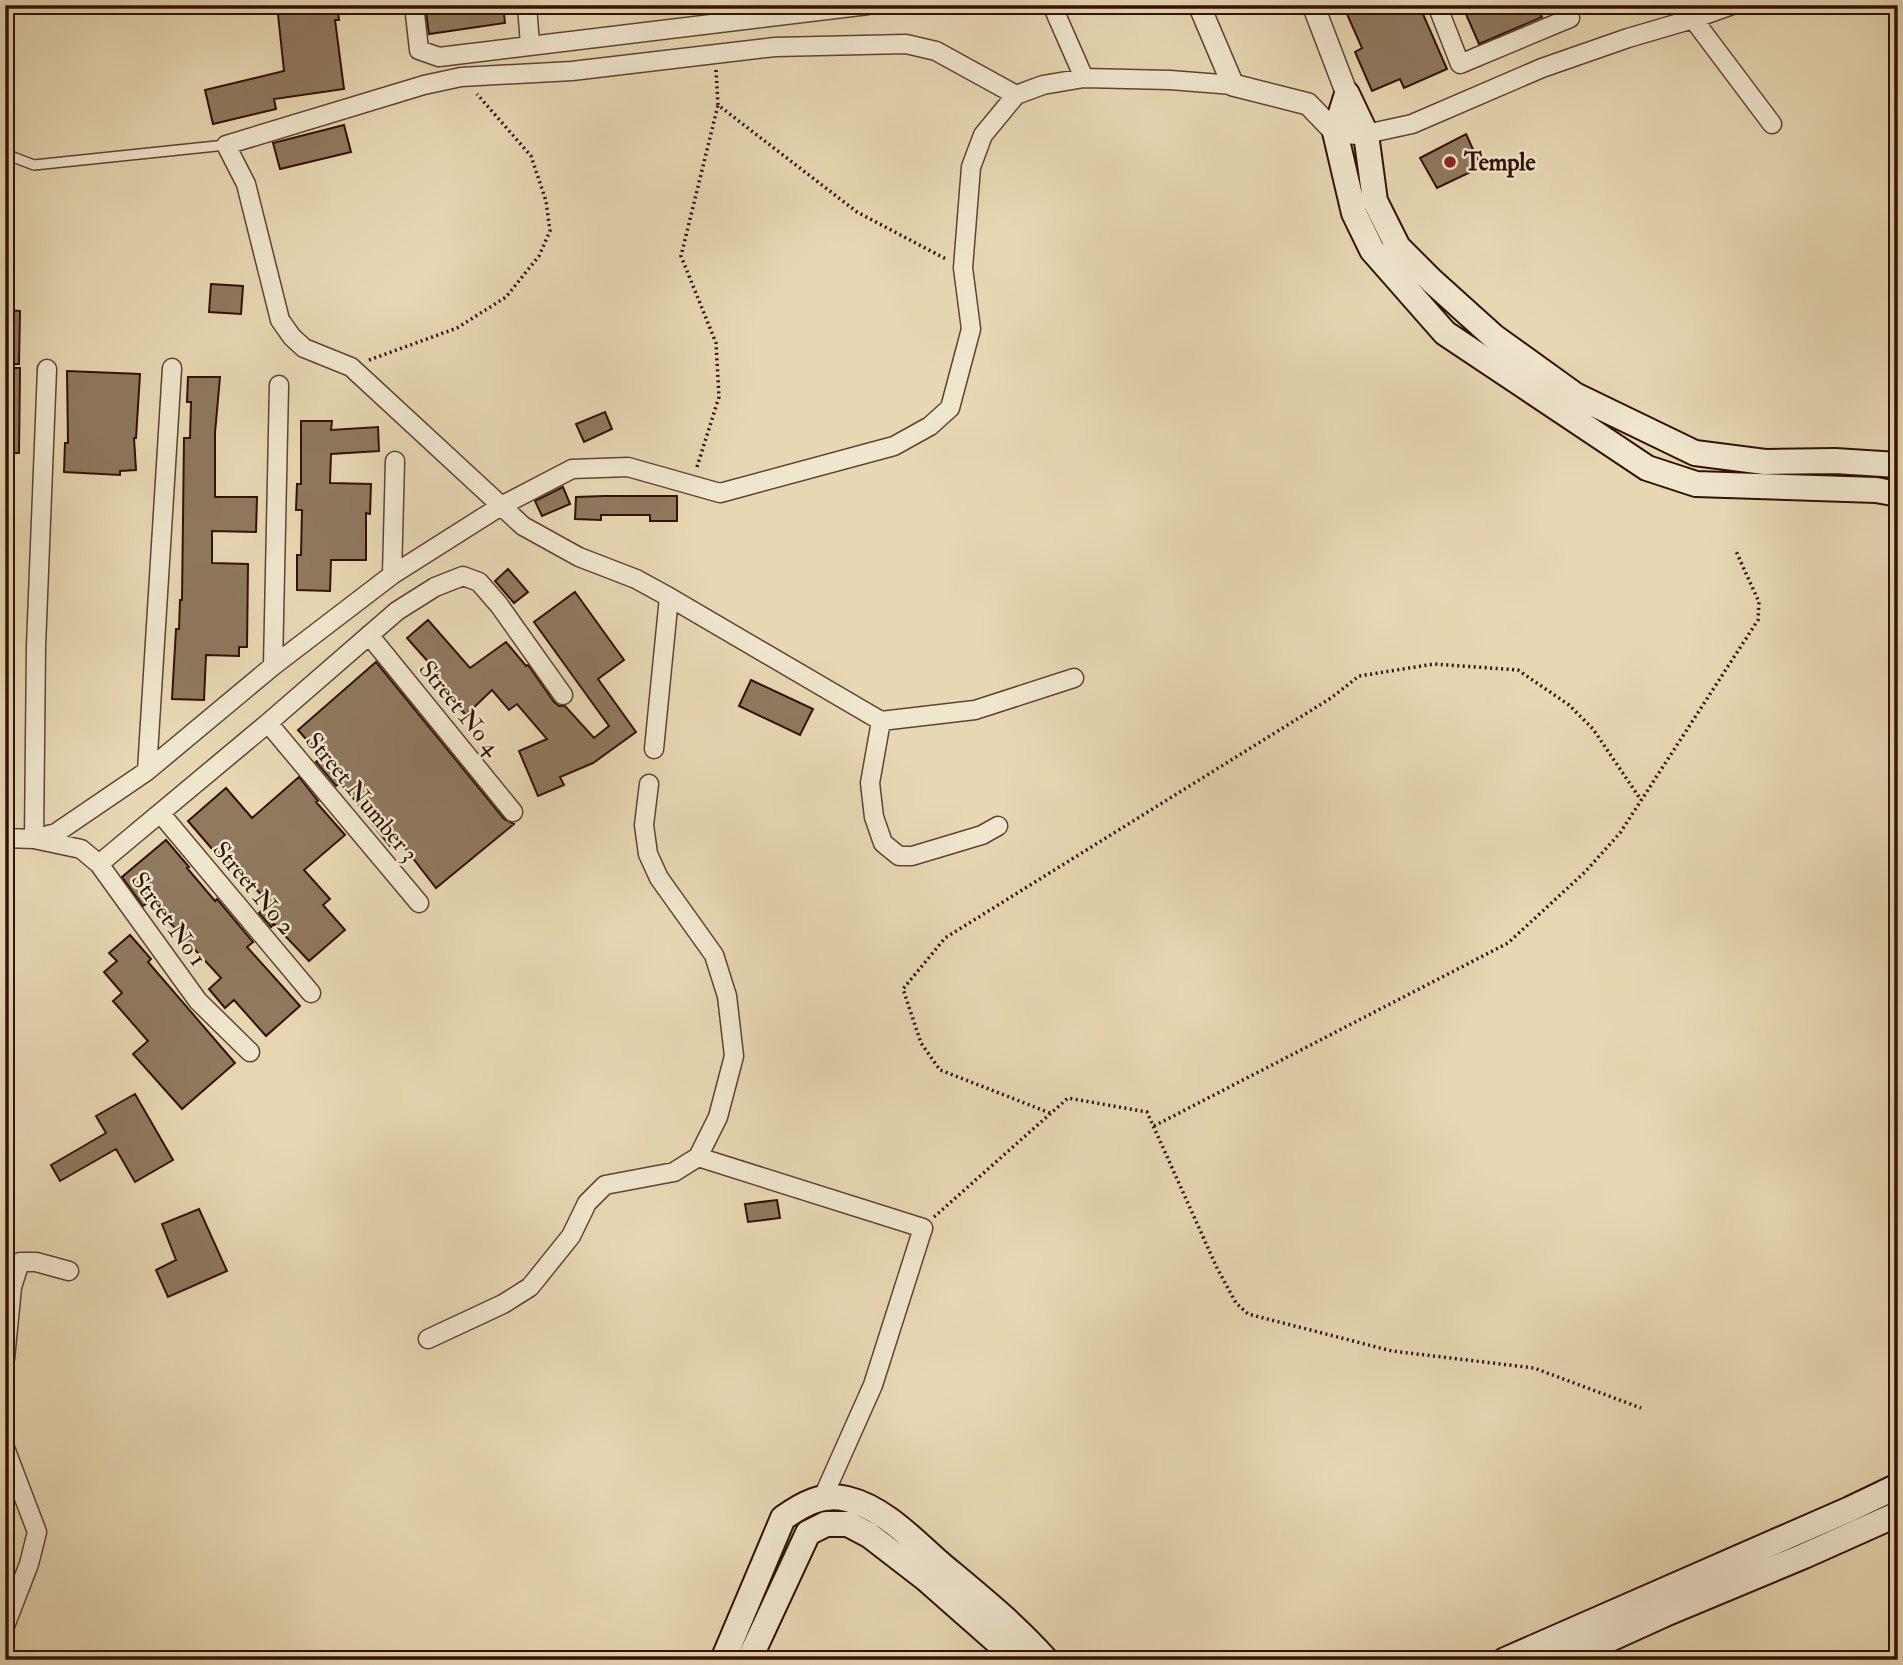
<svg xmlns="http://www.w3.org/2000/svg" width="1903" height="1665" font-family="'IM FELL Double Pica',serif">
  <rect width="100%" height="100%" fill="#e7d8b3"/>
  <filter id="stains"><feTurbulence type="fractalNoise" baseFrequency=".00286" numOctaves="4"/><feColorMatrix values="0 0 0 0 .2 0 0 0 0 .09 0 0 0 0 .02 0 0 0 .5 -.17"/></filter>
  <radialGradient id="worn" r=".72"><stop offset=".6" stop-color="#630" stop-opacity="0"/><stop offset="1" stop-color="#630" stop-opacity=".3"/></radialGradient>
  <path fill="#90795f" stroke="#311205" stroke-width="2" d="M277,5H337L339,20H335L344,89L274,99L276,109L213,124L205,90L284,71Z
    M425,5H503L505,23L429,34Z
    M1343,5H1419L1447,69L1404,88L1400,79L1372,91L1355,52L1362,48Z
    M1462,5H1537L1542,17L1479,44Z
    M344,125L351,152L280,169L273,143Z
    M1466,134L1481,167L1437,188L1420,158Z
    M211,284L243,286L241,314L209,312Z
    M5,310L20,311L19,364H5Z
    M5,368H20L19,453H5Z
    M67,371L140,374L136,438H134L136,470L120,471V475L64,472L65,443H68Z
    M188,377H220L215,433V497H257L256,532L212,531V563L248,564L247,647H239V656L206,655L204,700L172,699L176,629H179L180,600H182L184,438H190L191,402H187Z
    M605,412L612,429L584,442L576,424Z
    M301,421H332L331,430L378,427L379,451L331,454L330,483L371,484L370,514L366,513V560H331L330,591L297,590V555H301L302,510H296L297,484H301Z
    M563,487L570,504L542,516L535,501Z
    M604,496H677V521H650V515H601V520L575,519L576,497Z
    M508,569L528,592L514,603L495,581Z
    M575,592L624,660L598,679L636,732L593,763L560,777L564,785L538,796L519,751L547,739L517,704L509,710L492,690L466,715L450,699L452,697L436,677L439,674L407,638L428,620L470,668L506,642L526,666L528,665L554,702L559,706H565L594,738L609,726L534,622Z
    M376,662L504,819L514,824L436,888L398,839L390,846L370,821L372,820L340,783L336,786L316,762L322,757L298,730Z
    M751,680L813,709L800,735L739,706Z
    M299,777L318,801L316,802L345,835L304,870L330,899L323,905L345,930L309,961L274,924L271,927L259,913L269,904L242,873L237,878L188,821L226,788L252,818Z
    M166,840L189,867L187,868L215,901L217,899L253,942L247,947L300,1006L266,1036L234,1000L225,1008L209,989L221,978L150,901L143,906L122,877Z
    M130,935L151,959L148,962L235,1063L182,1109L133,1054L148,1041L113,1001L122,993L104,972L117,961L109,953Z
    M135,1094L173,1160L135,1182L116,1149L60,1181L51,1165L106,1133L96,1116Z
    M777,1200L780,1218L748,1222L745,1204Z
    M199,1209L227,1271L168,1297L156,1270L176,1260L162,1224Z"/>
  <g fill="none" stroke-linecap="round" stroke-linejoin="round">
    <g stroke="#5e4430" stroke-width="12">
      <path id="service" d="M5,154L34,165L226,145"/>
    </g>
    <g stroke="#5e4430" stroke-width="21">
      <path id="minor" d="M414,5L419,50L439,57L868,5
        M527,5L530,45
        M1052,5L1084,78
        M1437,5L1460,64L1570,18L1565,5
        M1693,19L1732,5
        M1366,134L1412,124L1542,68L1628,38L1693,19L1772,124
        M47,369L36,646L34,839L81,849L99,864L198,1001L250,1052
        M392,575L395,461
        M669,597L881,721L975,710L1074,678
        M369,635L513,812
        M273,666L279,385
        M881,721L870,783L874,817L883,843L899,856H912L982,835L998,826
        M268,723L419,903
        M654,749L669,597L636,579L579,557L523,526L351,367L304,348L292,337L280,320L246,184L226,145L424,85L461,77L572,71L775,47L906,44L936,51L1016,95
        M147,771L172,368
        M649,784L644,825L648,854L659,878L714,955L727,996L734,1056L718,1117L698,1157L923,1228L873,1385L823,1497
        M161,814L311,993
        M5,838L34,839L56,833L147,771L273,666L392,575L501,506L572,469L628,467L720,493L894,446L930,426L950,408L971,329L963,268L971,167L983,135L1016,95L1043,85L1084,78L1170,80L1233,85
        M99,864L268,723L397,611L435,587L463,576L479,582L499,605L563,695
        M428,1339L503,1304L530,1287L571,1236L587,1203L605,1185L674,1172L698,1157
        M5,1359L12,1287L20,1262H36L69,1271
        M5,1448L37,1532L29,1564L5,1626"/>
    </g>
    <g stroke="#5e4430" stroke-width="24">
      <path id="tertiary" d="M1199,5L1233,85L1308,104L1335,132L1366,134
        M1313,5L1347,94"/>
    </g>
    <g stroke="#311205" stroke-width="28">
      <path id="secondary" d="M1347,94L1335,132L1354,213L1372,250L1445,333L1647,468L1696,484L1876,490L1898,494
        M1347,94L1366,134L1375,201L1398,247L1432,281L1493,336L1575,395L1695,453L1765,462L1835,461L1898,465
        M723,1660L783,1518C803,1504 822,1493 847,1499C885,1508 915,1542 943,1566C979,1596 1015,1625 1046,1660
        M749,1660L808,1533L826,1524H848L869,1535L926,1579L1018,1660
        M1505,1660L1850,1509L1898,1486
        M1564,1660L1665,1614L1804,1556L1898,1514"/>
    </g>
    <path stroke="#311205" stroke-width="3.5" stroke-dasharray="2 3.5" stroke-linecap="butt" d="M716,70L718,105L857,212L946,259
      M369,360L457,328L506,297L539,256L550,231L546,201L531,156L477,94
      M697,467L719,397L716,343L681,256L718,105
      M1050,1113L940,1070L921,1043L903,989L945,938L1331,698L1359,676L1434,664L1518,670L1569,705L1593,729L1641,800
      M1154,1126L1508,943L1585,872L1620,833L1758,620L1759,602L1735,549
      M934,1217L1068,1098L1147,1112L1217,1268L1236,1303L1248,1314L1392,1351L1534,1368L1641,1408"/>
    <use href="#service" stroke="#efe6ce" stroke-width="9"/>
    <use href="#minor" stroke="#efe6ce" stroke-width="18"/>
    <use href="#tertiary" stroke="#efe6ce" stroke-width="21"/>
    <use href="#secondary" stroke="#efe6ce" stroke-width="24"/>
  </g>
  <circle fill="#8f2418" stroke="#efe6ce" stroke-width="2.5" cx="1450" cy="162" r="7"/>
  <g text-anchor="middle" stroke-width="5" stroke-linejoin="round" paint-order="stroke">
    <g font-size="24" font-weight="bold" fill="#311205" stroke="#efe6ce" text-anchor="start">
      <text x="1464" y="170">Temple</text>
    </g>
    <g font-size="24" fill="#311205" stroke="#efe6ce">
      <text transform="translate(460 708) rotate(51)" y="8">Street No 4</text>
      <text transform="translate(362 797) rotate(50)" y="8">Street Number 3</text>
      <text transform="translate(254 888) rotate(50)" y="8">Street No 2</text>
      <text transform="translate(169 919) rotate(54)" y="8">Street No 1</text>
    </g>
  </g>
  <rect width="1903" height="1665" fill="none" stroke="#e7d8b3" stroke-width="28"/>
  <rect x="7" y="7" width="1889" height="1651" fill="none" stroke="#311205" stroke-width="3.5"/>
  <rect x="14" y="14" width="1875" height="1637" fill="none" stroke="#311205" stroke-width="2"/>
  <rect width="100%" height="100%" filter="url(#stains)"/>
  <rect width="100%" height="100%" fill="url(#worn)"/>
</svg>
